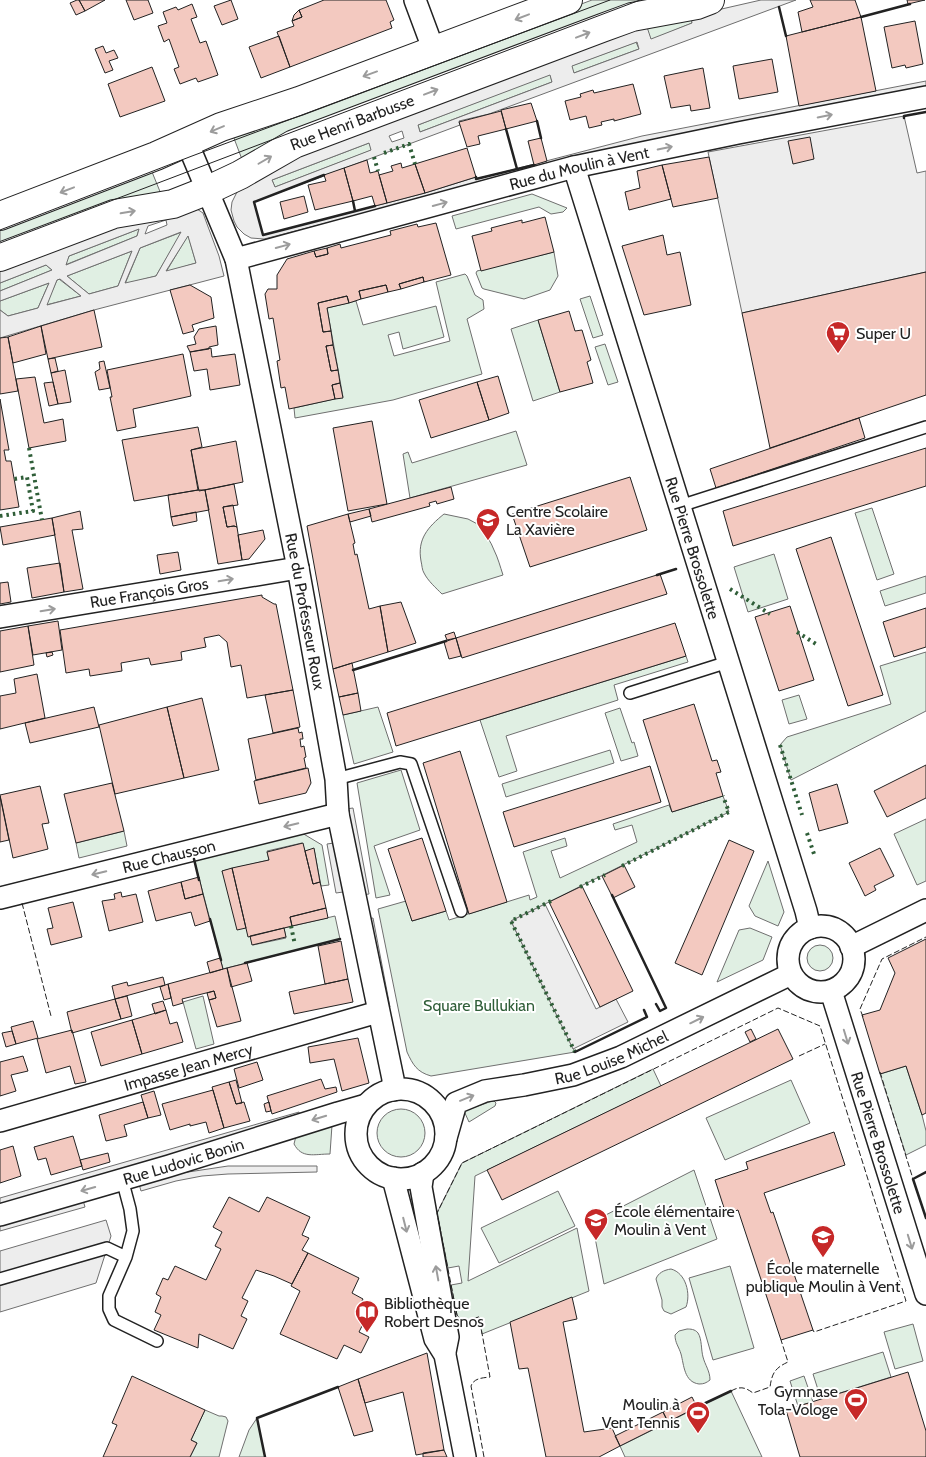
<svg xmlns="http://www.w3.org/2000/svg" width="926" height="1457" font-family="Cabin,sans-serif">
  <rect width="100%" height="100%" fill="#fff"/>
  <path fill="#e0efe3" stroke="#6f6f6f" d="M592,0H677L243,162L232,133L278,118Z
    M691,17L692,23L651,40L646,27Z
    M636,42L639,49L574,73L571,66Z
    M550,74L552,82L420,132L418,125Z
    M369,143L372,150L275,187L272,180Z
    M150,167L161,194L0,249V225Z
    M532,194L567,208L563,212L551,214L539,207L456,229L452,216Z
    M139,229L137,236L65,265L69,256Z
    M182,232L156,276L125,284L140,248Z
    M188,235L196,263L166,272Z
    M132,251L118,286L89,294L67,276Z
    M554,252L558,276L550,290L527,298L524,299L484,289L482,288L476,273L477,271Z
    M46,265L52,270L0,291V283Z
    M465,274L467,276L475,295L483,300L484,309L467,319L482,374L393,400L295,418L294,408L343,397L327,308L356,301L363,325L436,306L444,337L403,349L399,332L388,335L394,356L450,341L436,282Z
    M59,279L81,296L46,305L57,280Z
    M49,283L38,308L8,316L0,310V301Z
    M590,296L603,335L593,338L580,299Z
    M538,320L560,392L533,401L511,329Z
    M605,344L618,382L608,385L595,347Z
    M516,431L527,465L410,498L403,454L408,452L412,463Z
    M872,508L894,574L877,580L855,513Z
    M444,514L468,519L483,527C485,536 491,541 494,550C498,558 500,566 503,575L442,594C436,588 428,581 424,573C422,570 422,565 421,561C417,539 428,527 444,514Z
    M774,554L788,599L748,612L734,567Z
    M926,576V593L885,606L880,591Z
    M926,652V711L791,780L780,745L787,737L891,704L880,666Z
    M686,656L688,662L614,685L618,700L506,736L517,771L499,777L480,720Z
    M799,695L807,719L789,724L782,700Z
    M378,707L393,752L354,764L343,715Z
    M620,708L632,743L634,742L638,756L621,761L605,713Z
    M610,750L614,763L506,797L502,784Z
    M401,770L420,830L374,846L390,895L376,898L357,783Z
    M723,796L729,812L511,921L575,1052L431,1076C417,1072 413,1065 407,1052L378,909L406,901L412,921L446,911L449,920L529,895L530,900L537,897L523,852L565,838L567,846L551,851L560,878L637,842L632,825L615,830L613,824L669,805L672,812Z
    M926,819V881L917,885L894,834Z
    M124,831L127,846L79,858L76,843Z
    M302,833L322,845L329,885L321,886L314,849L305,851L302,843L267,851L269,860L222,871L250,936L253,945L286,938L284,928L335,916L340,939L223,969L194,859Z
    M768,861L784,912L778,926L755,916L749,906Z
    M750,928L772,937L763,960L717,982L739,930Z
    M807 958a13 13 0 1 1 26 0a13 13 0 1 1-26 0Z
    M203,996L214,1044L196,1049L183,1002Z
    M906,1066L922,1115L926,1131V1145L906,1155L880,1074Z
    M653,1069L661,1086L475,1176L468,1281L577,1228L589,1291L482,1334L479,1317C471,1319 462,1323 457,1315L451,1285L462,1283L459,1266L448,1268L437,1213L462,1163Z
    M791,1080L810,1123L725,1160L706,1118Z
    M492,1101H494L496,1103L495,1106L469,1122L464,1111Z
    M377 1133a24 24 0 1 1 48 0a24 24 0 1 1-48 0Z
    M332,1125L330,1154C314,1154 302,1159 294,1144L296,1136Z
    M694,1170L717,1239L604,1284L592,1222Z
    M558,1191L575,1226L499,1263L481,1228Z
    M730,1266L754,1348L713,1360L689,1278Z
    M671,1269C686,1273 691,1294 686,1307L671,1314L664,1311L662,1307V1300L656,1279C658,1273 664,1270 671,1269Z
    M913,1324L923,1361L895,1369L884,1332Z
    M687,1329C690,1329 695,1329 698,1333C702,1339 701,1350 703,1357C705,1365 710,1371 710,1380C706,1383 704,1384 699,1384C684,1382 684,1365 681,1354C679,1347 675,1343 675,1335L679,1331Z
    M883,1352L891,1377L821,1399L813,1374Z
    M804,1376L813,1402L798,1406L790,1381Z
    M731,1391L762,1457H625L620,1446Z
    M205,1410L219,1416H222L226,1417L228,1421L219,1457H190L197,1443L191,1440Z
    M257,1418L265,1457H239L249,1430Z"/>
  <path fill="#ededed" stroke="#6f6f6f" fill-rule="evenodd" d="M761,0H796L489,114L459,121L460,125L254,202L263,235L425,193L476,177L477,179L642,136L926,81V86L647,141L264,239L251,238L244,234L237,227L234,221L231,210L232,202L239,188L299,155L634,29ZM691,17L692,23L651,39L647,27ZM637,42L639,49L574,73L572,66ZM550,75L552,82L420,132L418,125ZM402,131L404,138L392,142L389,136ZM369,143L371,150L275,187L272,180Z
    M904,116L917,173L926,171V272L742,313L708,152Z
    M194,207L203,213L207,224L219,256L224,276L94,310L0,338V310L8,316L38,308L49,283L0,301V291L52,270L46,265L0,283V269L97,232ZM166,220L167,225L145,234L148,226ZM139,229L137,236L66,265L69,256ZM181,232L156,276L125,283L140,248ZM188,236L196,263L166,271ZM132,251L118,286L89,294L67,276ZM60,279L81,296L47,305L57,280Z
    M353,808L369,894L362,895L346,809Z
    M334,843L343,892L336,893L327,844Z
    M545,904L596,1009L616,999L628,1022L573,1049L511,921Z
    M373,918L390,1007L383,1008L366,919Z
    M299,1112L300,1119L0,1206V1198Z
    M228,1166H317V1172L228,1174L202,1176L176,1181L141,1191L139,1184L175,1174Z
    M83,1200L85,1207L0,1231V1224Z
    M106,1220L111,1236L96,1283L0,1312V1251Z"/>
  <path fill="#f3c9c0" stroke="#222" d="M77,0H79L85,11L76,15L70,3Z
    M79,0H105L85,11Z
    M126,0H148L153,13L134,20Z
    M231,0L238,19L222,25L214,6Z
    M324,0H386L394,20L390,22L392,28L290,67L277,32L294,26L292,21L302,17L299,10Z
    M810,0H855L861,17L802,32L798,12L813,7Z
    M907,0H925L908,4Z
    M192,4L197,17L191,19L200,43L206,41L218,75L198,82L196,78L180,84L174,69L179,67L169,39L164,42L158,26L167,23L163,12L176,7L178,10Z
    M299,10L302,17L292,21L294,15Z
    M861,17L876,91L799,106L786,36Z
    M915,21L923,64L906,68L905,65L892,68L884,27Z
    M279,36L290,67L261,78L249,47Z
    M103,46L106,53L114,50L118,58L109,61L113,70L105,73L95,49Z
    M772,59L778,92L739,99L733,66Z
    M152,67L165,101L120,117L108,84Z
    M703,68L710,108L691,111L690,105L671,108L664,76Z
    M633,84L641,114L614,121V119L601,122L602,125L589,128L586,116L570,120L565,101L581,97L580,94L593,90L594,93Z
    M531,103L537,121L506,129L501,110Z
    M501,111L506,129L478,136L480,144L467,147L459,122Z
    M810,137L814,159L793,164L788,141Z
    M541,138L547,161L534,165L528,141Z
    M467,148L476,177L425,193L415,164Z
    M709,157L718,198L673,207L662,165Z
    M367,160L370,173L378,171L387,203L375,206L372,196L353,201L344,168Z
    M401,163L402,168L415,164L425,193L387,203L379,175L393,171L391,166Z
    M662,165L671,199L629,210L625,192L640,188L637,171Z
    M344,168L353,201L315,210L308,185L326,181L324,175Z
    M304,196L308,212L284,219L280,202Z
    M545,217L554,252L481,271L472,236L492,231L491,228L522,220V223Z
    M436,223L451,275L424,282L423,277L399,284L401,289L388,292L386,285L359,291L361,299L349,303L347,296L318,303L323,332L331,331L333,345L326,346L331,371L338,370L340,383L332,385L335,399L289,409L285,387L281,388L277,361L280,360L273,318L269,319L265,294L268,289H277V275L287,259L314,251L316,257L328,254L327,248L340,244L341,248L391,235L390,231L417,224L418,227Z
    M663,235L667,255L680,252L691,305L644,315L622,246Z
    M327,248L328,254L316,257L314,251Z
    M926,272V395L770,448L742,313Z
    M423,277L424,282L401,289L399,284Z
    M190,285L211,297L214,318L192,325L194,331L183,334L170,290Z
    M386,285L388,292L361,299L359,291Z
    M347,296L349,303L327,308L331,331L323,332L318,303Z
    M94,310L102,347L48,359L41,326Z
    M569,311L575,331L582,330L591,360L587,362L593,383L560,392L538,320Z
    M41,326L46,354L13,363L8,337Z
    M216,326L218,345L209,347V349L190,352L187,346L196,344L194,337L199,329Z
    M8,337L18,391L0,394V338Z
    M333,345L338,370L331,371L326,346Z
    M211,348L212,357L235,354L240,385L210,390L207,369L194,371L190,352Z
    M183,354L191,396L133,409L136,427L117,431L110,397H112L107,370Z
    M55,358L58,371L51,373L48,359Z
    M104,361L110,388L99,390L95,372L100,369L99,362Z
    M65,370L71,402L58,404L51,373Z
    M498,376L509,413L489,420L477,382Z
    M35,377L44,423L63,419L66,441L29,448L16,379Z
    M53,382L58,404L49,406L44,383Z
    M477,382L489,420L431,438L419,400Z
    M340,383L343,398L335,399L332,385Z
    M0,399L9,450H4L6,461H11L19,507L0,510Z
    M859,418L865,438L716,488L710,469Z
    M372,421L387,504L348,511L333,428Z
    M198,427L202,447L191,450L198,490L134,501L122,440Z
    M236,441L243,482L199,491L191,450Z
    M926,448V486L733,546L723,511Z
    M630,477L647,530L530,567L512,514Z
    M234,484L238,505L223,507L227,527L234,526L237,527L242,560L218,564L205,490Z
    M451,487L454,499L437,504L436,501L429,503L430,506L372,522L369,509Z
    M198,490H205L209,510L171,517L168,495Z
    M233,505L237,527L234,526L227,527L223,507Z
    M369,509L371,516L350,522L348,514Z
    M80,511L83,529L72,530L83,589L64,592L52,518Z
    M196,512L197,521L173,526L171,517Z
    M348,514L355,543L353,544L355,555L357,554L369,609L380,606L388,652L333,669L307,526Z
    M52,518L55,535L3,545L0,527Z
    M263,530L265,539L249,559L242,560L238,535Z
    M831,537L883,695L848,706L796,549Z
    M178,552L181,570L160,574L157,555Z
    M60,563L64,592L32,598L27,568Z
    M660,574L667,594L462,658L456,638Z
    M8,582L11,602L0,604V583Z
    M262,595V597L274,604H276L293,690L247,698L241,665L231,667L227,642L219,635L204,638L206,647L181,652L182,660L151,665L149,658L121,663L122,671L90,676L89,669L66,673L60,630Z
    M401,602L416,643L388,652L380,606Z
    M790,606L814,680L779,691L755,617Z
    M926,608V647L894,657L883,622Z
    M58,621L62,650L33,655L28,626Z
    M675,623L686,656L396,746L387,713Z
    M28,626L34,665L0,672V631Z
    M454,632L456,638L447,640L445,635Z
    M456,638L461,656L449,659L444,642Z
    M52,652L53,655L47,657L46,653Z
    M352,663L358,693L339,697L333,669Z
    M37,674L45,718L0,729V696L16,693L14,679Z
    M293,690L300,727L273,733L265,695Z
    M358,693L361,711L343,715L339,697Z
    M202,698L219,770L184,778L167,707Z
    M694,704L712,761L717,760L721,772L716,773L723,796L672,812L643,720Z
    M94,707L99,727L30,743L25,723Z
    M167,707L184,778L115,794L99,725Z
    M298,728L299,733L302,732L303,739H300L301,747L304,746L306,757L304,758L306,768L256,780L248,739Z
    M460,751L507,902L469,914L423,763Z
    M926,765V798L887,817L874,791Z
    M650,766L661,802L514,847L503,812Z
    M308,768L311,783L306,793L259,804L254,781Z
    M112,783L124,831L76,843L64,794Z
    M837,784L848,823L819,831L809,793Z
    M40,786L49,823L42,824L48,849L13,858L0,795Z
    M0,796L9,840L0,842Z
    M422,838L446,911L412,921L388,849Z
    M729,840L754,851L702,975L675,963Z
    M303,843L313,884L320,882L326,908L290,917L292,926L248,937L232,868L269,860L267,852Z
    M314,848L320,882L313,884L305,851Z
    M880,848L894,876L874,886L876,890L865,896L849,863Z
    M624,865L635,887L613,898L602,876Z
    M232,868L246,928L237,930L222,871Z
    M199,877L203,894L185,899L181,882Z
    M181,882L185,899L203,894L210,921L195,926L191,912L156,921L148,891Z
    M582,886L633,991L600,1007L549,902Z
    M121,892L122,897L136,894L143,922L109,931L102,901L115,899L114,894Z
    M73,902L82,937L51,945L47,929L53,928L48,908Z
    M326,908L328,918L292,926L290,917Z
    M284,928L286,937L252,945L250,936Z
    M926,939V1113L922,1115L906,1066L880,1074L862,1015L880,1010L895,973L888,958Z
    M341,941L348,979L325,984L318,946Z
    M220,958L223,969L210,973L207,962Z
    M247,963L252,981L231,987L227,968Z
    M227,968L241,1021L217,1027L209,1000L216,998L214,991L182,999L183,1003L173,1006L168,984Z
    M163,977L165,985L115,999L112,986L127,982L128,986Z
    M348,979L353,1002L294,1014L289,992Z
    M168,984L171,998L164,1000L160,987Z
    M214,991L216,998L209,1000L207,993Z
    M127,996L132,1016L121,1019L115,999Z
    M115,999L121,1019L72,1033L67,1012Z
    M163,1001L166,1010L155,1014L152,1004Z
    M166,1010L170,1024L177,1022L183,1042L142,1054L132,1020Z
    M132,1020L142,1054L101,1066L91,1032Z
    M33,1021L38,1038L16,1044L11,1027Z
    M751,1029L756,1039L750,1042L745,1032Z
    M778,1029L793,1059L502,1200L487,1170Z
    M72,1030L86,1082L75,1084L70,1066L46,1073L37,1039Z
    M12,1031L16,1044L6,1047L2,1033Z
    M358,1038L369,1083L342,1091L334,1059L310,1063L308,1047Z
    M23,1056L28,1071L11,1075L16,1091L0,1096V1062Z
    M257,1062L263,1080L239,1088L234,1069Z
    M321,1079L325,1089L336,1087L337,1092L272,1114L267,1096Z
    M236,1080L242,1103L236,1104L229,1082Z
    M229,1082L236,1104L244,1102L250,1121L224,1128L212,1087Z
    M213,1090L224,1128L209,1133L206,1122L190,1126V1124L170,1130L162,1104Z
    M154,1091L161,1115L148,1118L141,1095Z
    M143,1102L148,1118L124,1125L127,1136L106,1141L99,1115Z
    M269,1102L271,1111L266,1112L264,1104Z
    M834,1132L845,1165L764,1193L771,1213L773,1212L813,1330L781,1340L738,1210L726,1214L715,1180L748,1169L746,1162Z
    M73,1136L82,1166L51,1175L46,1158L38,1160L34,1147Z
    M13,1146L21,1176L0,1183V1150Z
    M108,1153L110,1162L83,1170L80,1160Z
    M229,1197L259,1212L267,1197L310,1217L302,1235L309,1238L302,1250L308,1253L292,1284L274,1276L256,1270L242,1298L248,1301L241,1316L247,1319L233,1349L199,1334L198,1348L154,1330L161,1315L155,1312L161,1297L156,1294L163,1278L168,1280L175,1266L206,1280L221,1249L215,1246L222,1232L213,1227Z
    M308,1253L359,1278L352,1293L363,1299L356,1313L366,1318L359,1332L369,1337L361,1353L344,1345L337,1359L280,1334L300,1291L291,1286Z
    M572,1297L577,1319L563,1322L584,1432L612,1428L620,1446L599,1457H546L528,1368L519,1369L510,1322Z
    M427,1353L444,1450L416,1455L403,1392L365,1403L358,1379Z
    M908,1372L926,1431V1457H800L786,1410Z
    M132,1376L205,1410L191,1440L197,1443L190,1457H103L117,1425L112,1423Z
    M358,1379L373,1431L354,1436L338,1387Z
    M692,1397L697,1407L668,1422L663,1412Z
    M663,1412L668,1422L620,1446L615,1436Z
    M444,1450L447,1457H423V1453Z"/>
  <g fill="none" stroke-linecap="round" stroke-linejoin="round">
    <g stroke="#222" stroke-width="14">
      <path id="lane" d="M680,506L926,427
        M630,693L728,662
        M336,779L400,762L411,764L461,911
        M122,1179L130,1209L133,1231L126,1257L109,1296V1309L114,1320L157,1341
        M0,1279L107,1248L126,1257"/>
    </g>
    <g stroke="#222" stroke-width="24">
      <g id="street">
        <path d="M415,0L434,51"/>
        <path id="s1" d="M187,142L236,259L298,568L336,779L338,814L393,1079V1090"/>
        <path id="s2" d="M574,167L806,911L810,928"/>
        <path id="s3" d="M236,259L574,167L738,133L926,97"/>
        <path id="s4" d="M0,617L298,568"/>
        <path id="s5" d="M0,898L338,814"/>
        <circle cx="821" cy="959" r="33"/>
        <path d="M851,947L926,910"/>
        <path id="s6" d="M831,991L926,1294"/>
        <circle cx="401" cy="1134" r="45"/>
        <path id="s7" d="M0,1121L378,1012"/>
        <path id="s8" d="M446,1138L456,1103L485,1091L524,1085L573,1075L621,1057L791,974"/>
        <path d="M423,1173L421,1187L448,1337L445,1352"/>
        <path d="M393,1178L435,1339L445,1355L465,1457"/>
        <path id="s9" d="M0,1215L169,1166L338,1113L366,1105"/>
      </g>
    </g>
    <g stroke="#222" stroke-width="30">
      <g id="secondary">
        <path d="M0,216L156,156L221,127L299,101L568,0"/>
        <path id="s10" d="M0,257L114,214L173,204L206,191L240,175L294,144L602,28L632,17L697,5L710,0"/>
      </g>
    </g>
    <use href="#lane" stroke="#fff" stroke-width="11"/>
    <use href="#street" stroke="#fff" stroke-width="21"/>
    <use href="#secondary" stroke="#fff" stroke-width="28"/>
    <path stroke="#222" stroke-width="1" d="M0,230L192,156L610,0
      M0,243L640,0"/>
    <path stroke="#2f5e38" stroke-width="4" stroke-dasharray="2.5 4" stroke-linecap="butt" d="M384,153L409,144L415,164
      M374,157L378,171
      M29,448L42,520
      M0,516L33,511L27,477L14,479
      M730,589L770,614
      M797,632L816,644
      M780,745L802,815
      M807,833L814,854
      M622,866L729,812L723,796
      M580,887L605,875
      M551,901L511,921L575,1052
      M291,926L295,945"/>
    <path stroke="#222" stroke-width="1" stroke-dasharray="6 2.5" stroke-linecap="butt" d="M22,903L51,1016
      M863,1017L860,1009L882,959L926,937
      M799,1056L825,1044
      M880,1072L913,1179
      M731,1391C740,1386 745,1387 753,1393L770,1387C772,1373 775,1368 788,1362L781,1340
      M484,1457L471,1386C474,1378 482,1378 490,1377L479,1317C471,1319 462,1323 457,1315L437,1213L462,1163L778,1008L820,1026L906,1301L814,1332L813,1330"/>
    <path stroke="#222" stroke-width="2.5" d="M779,7L786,36
      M861,17L910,4
      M904,118V116L926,112
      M537,121L541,138
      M506,129L517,169
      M324,175L254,202L263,235L375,206
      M476,177V179L534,165
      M353,201L355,211
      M657,575L676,569
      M353,670L446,641
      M194,859L199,880
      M612,895L666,1008L660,1011L656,1004
      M210,919L221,960
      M245,963L340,939
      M575,1052L647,1017L644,1010
      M926,1172L913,1179L926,1218
      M695,1408L731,1391
      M265,1457L257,1418L338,1387"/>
  </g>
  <defs><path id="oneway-shaft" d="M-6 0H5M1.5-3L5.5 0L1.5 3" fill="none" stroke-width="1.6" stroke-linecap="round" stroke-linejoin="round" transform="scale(1.25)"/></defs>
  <g stroke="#9c9c9c">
    <use href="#oneway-shaft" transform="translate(522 17) rotate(159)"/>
    <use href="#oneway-shaft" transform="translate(583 35) rotate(-21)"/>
    <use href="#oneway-shaft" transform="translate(370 74) rotate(160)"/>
    <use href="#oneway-shaft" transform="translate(431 92) rotate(-21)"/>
    <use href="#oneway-shaft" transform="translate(825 116) rotate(-11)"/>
    <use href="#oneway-shaft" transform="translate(217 129) rotate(157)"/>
    <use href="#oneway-shaft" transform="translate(665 148) rotate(-12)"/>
    <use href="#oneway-shaft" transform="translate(265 160) rotate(-30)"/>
    <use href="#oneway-shaft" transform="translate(67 190) rotate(159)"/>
    <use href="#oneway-shaft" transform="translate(440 204) rotate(-15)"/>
    <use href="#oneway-shaft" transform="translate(128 212) rotate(-10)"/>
    <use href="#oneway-shaft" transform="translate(283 246) rotate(-15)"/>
    <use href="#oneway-shaft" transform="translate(226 580) rotate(-10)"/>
    <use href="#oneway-shaft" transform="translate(48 610) rotate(-9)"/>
    <use href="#oneway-shaft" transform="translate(291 825) rotate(166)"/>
    <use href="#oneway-shaft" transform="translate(99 873) rotate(166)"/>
    <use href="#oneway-shaft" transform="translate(697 1020) rotate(-26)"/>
    <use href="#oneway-shaft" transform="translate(846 1037) rotate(73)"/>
    <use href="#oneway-shaft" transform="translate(467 1098) rotate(-22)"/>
    <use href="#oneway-shaft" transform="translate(319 1118) rotate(163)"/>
    <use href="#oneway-shaft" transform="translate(88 1189) rotate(164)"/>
    <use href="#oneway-shaft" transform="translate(405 1225) rotate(76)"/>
    <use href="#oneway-shaft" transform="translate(910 1242) rotate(73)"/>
    <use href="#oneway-shaft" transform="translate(437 1273) rotate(-100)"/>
  </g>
  <defs>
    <g id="supermarket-pin" transform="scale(1.25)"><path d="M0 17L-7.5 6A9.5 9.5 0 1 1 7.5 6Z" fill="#c62828" stroke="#fff"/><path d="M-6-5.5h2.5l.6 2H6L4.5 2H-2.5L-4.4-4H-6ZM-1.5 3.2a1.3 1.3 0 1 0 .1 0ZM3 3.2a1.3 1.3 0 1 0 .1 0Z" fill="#fff"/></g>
    <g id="school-pin" transform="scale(1.25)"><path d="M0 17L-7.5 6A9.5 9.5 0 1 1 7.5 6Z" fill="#c62828" stroke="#fff"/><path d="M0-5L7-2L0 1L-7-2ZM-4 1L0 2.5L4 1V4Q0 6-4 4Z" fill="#fff"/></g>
    <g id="library-pin" transform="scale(1.25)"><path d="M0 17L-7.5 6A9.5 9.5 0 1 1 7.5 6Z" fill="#c62828" stroke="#fff"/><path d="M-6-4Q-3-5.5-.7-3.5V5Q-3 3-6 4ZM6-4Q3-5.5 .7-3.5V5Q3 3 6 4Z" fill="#fff"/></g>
    <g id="stadium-pin" transform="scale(1.25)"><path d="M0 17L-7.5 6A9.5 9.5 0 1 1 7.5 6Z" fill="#c62828" stroke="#fff"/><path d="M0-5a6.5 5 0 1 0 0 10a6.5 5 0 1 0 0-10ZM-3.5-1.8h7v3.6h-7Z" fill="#fff"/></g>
  </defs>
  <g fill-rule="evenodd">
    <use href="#supermarket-pin" x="838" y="333"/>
    <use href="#school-pin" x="488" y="520"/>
    <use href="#school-pin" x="596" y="1220"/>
    <use href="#school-pin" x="823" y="1237"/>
    <use href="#library-pin" x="367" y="1312"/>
    <use href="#stadium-pin" x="856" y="1400"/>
    <use href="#stadium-pin" x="698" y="1413"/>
  </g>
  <g text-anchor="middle" stroke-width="4" stroke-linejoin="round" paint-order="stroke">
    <g font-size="16" fill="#222" stroke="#fff">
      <text dy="6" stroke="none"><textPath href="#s10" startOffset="379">Rue Henri Barbusse</textPath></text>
      <text dy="6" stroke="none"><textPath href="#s3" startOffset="355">Rue du Moulin à Vent</textPath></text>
      <text dy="6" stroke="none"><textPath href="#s2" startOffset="399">Rue Pierre Brossolette</textPath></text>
      <text dy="6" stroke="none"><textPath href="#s4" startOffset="151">Rue François Gros</textPath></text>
      <text dy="6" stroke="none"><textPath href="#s1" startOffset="486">Rue du Professeur Roux</textPath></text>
      <text dy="6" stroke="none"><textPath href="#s5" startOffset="174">Rue Chausson</textPath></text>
      <text dy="6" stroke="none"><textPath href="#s8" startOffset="199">Rue Louise Michel</textPath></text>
      <text dy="6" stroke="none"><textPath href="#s7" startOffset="196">Impasse Jean Mercy</textPath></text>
      <text dy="6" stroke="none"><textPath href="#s6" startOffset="159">Rue Pierre Brossolette</textPath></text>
      <text dy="6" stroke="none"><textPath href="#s9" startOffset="191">Rue Ludovic Bonin</textPath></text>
    </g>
    <g font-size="16" fill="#222" stroke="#fff" text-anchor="start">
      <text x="856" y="339">Super U</text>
      <text x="506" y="517">Centre Scolaire<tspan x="506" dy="18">La Xavière</tspan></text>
      <text x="614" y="1217">École élémentaire<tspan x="614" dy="18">Moulin à Vent</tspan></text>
      <text x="823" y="1274" text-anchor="middle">École maternelle<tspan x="823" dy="18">publique Moulin à Vent</tspan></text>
      <text x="384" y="1309">Bibliothèque<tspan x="384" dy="18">Robert Desnos</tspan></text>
      <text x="838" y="1397" text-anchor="end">Gymnase<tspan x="838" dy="18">Tola-Vologe</tspan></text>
      <text x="680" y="1410" text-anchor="end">Moulin à<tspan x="680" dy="18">Vent Tennis</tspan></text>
    </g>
    <g font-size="16" fill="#2f5e38" stroke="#fff">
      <text x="479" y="1011">Square Bullukian</text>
    </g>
  </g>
</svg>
